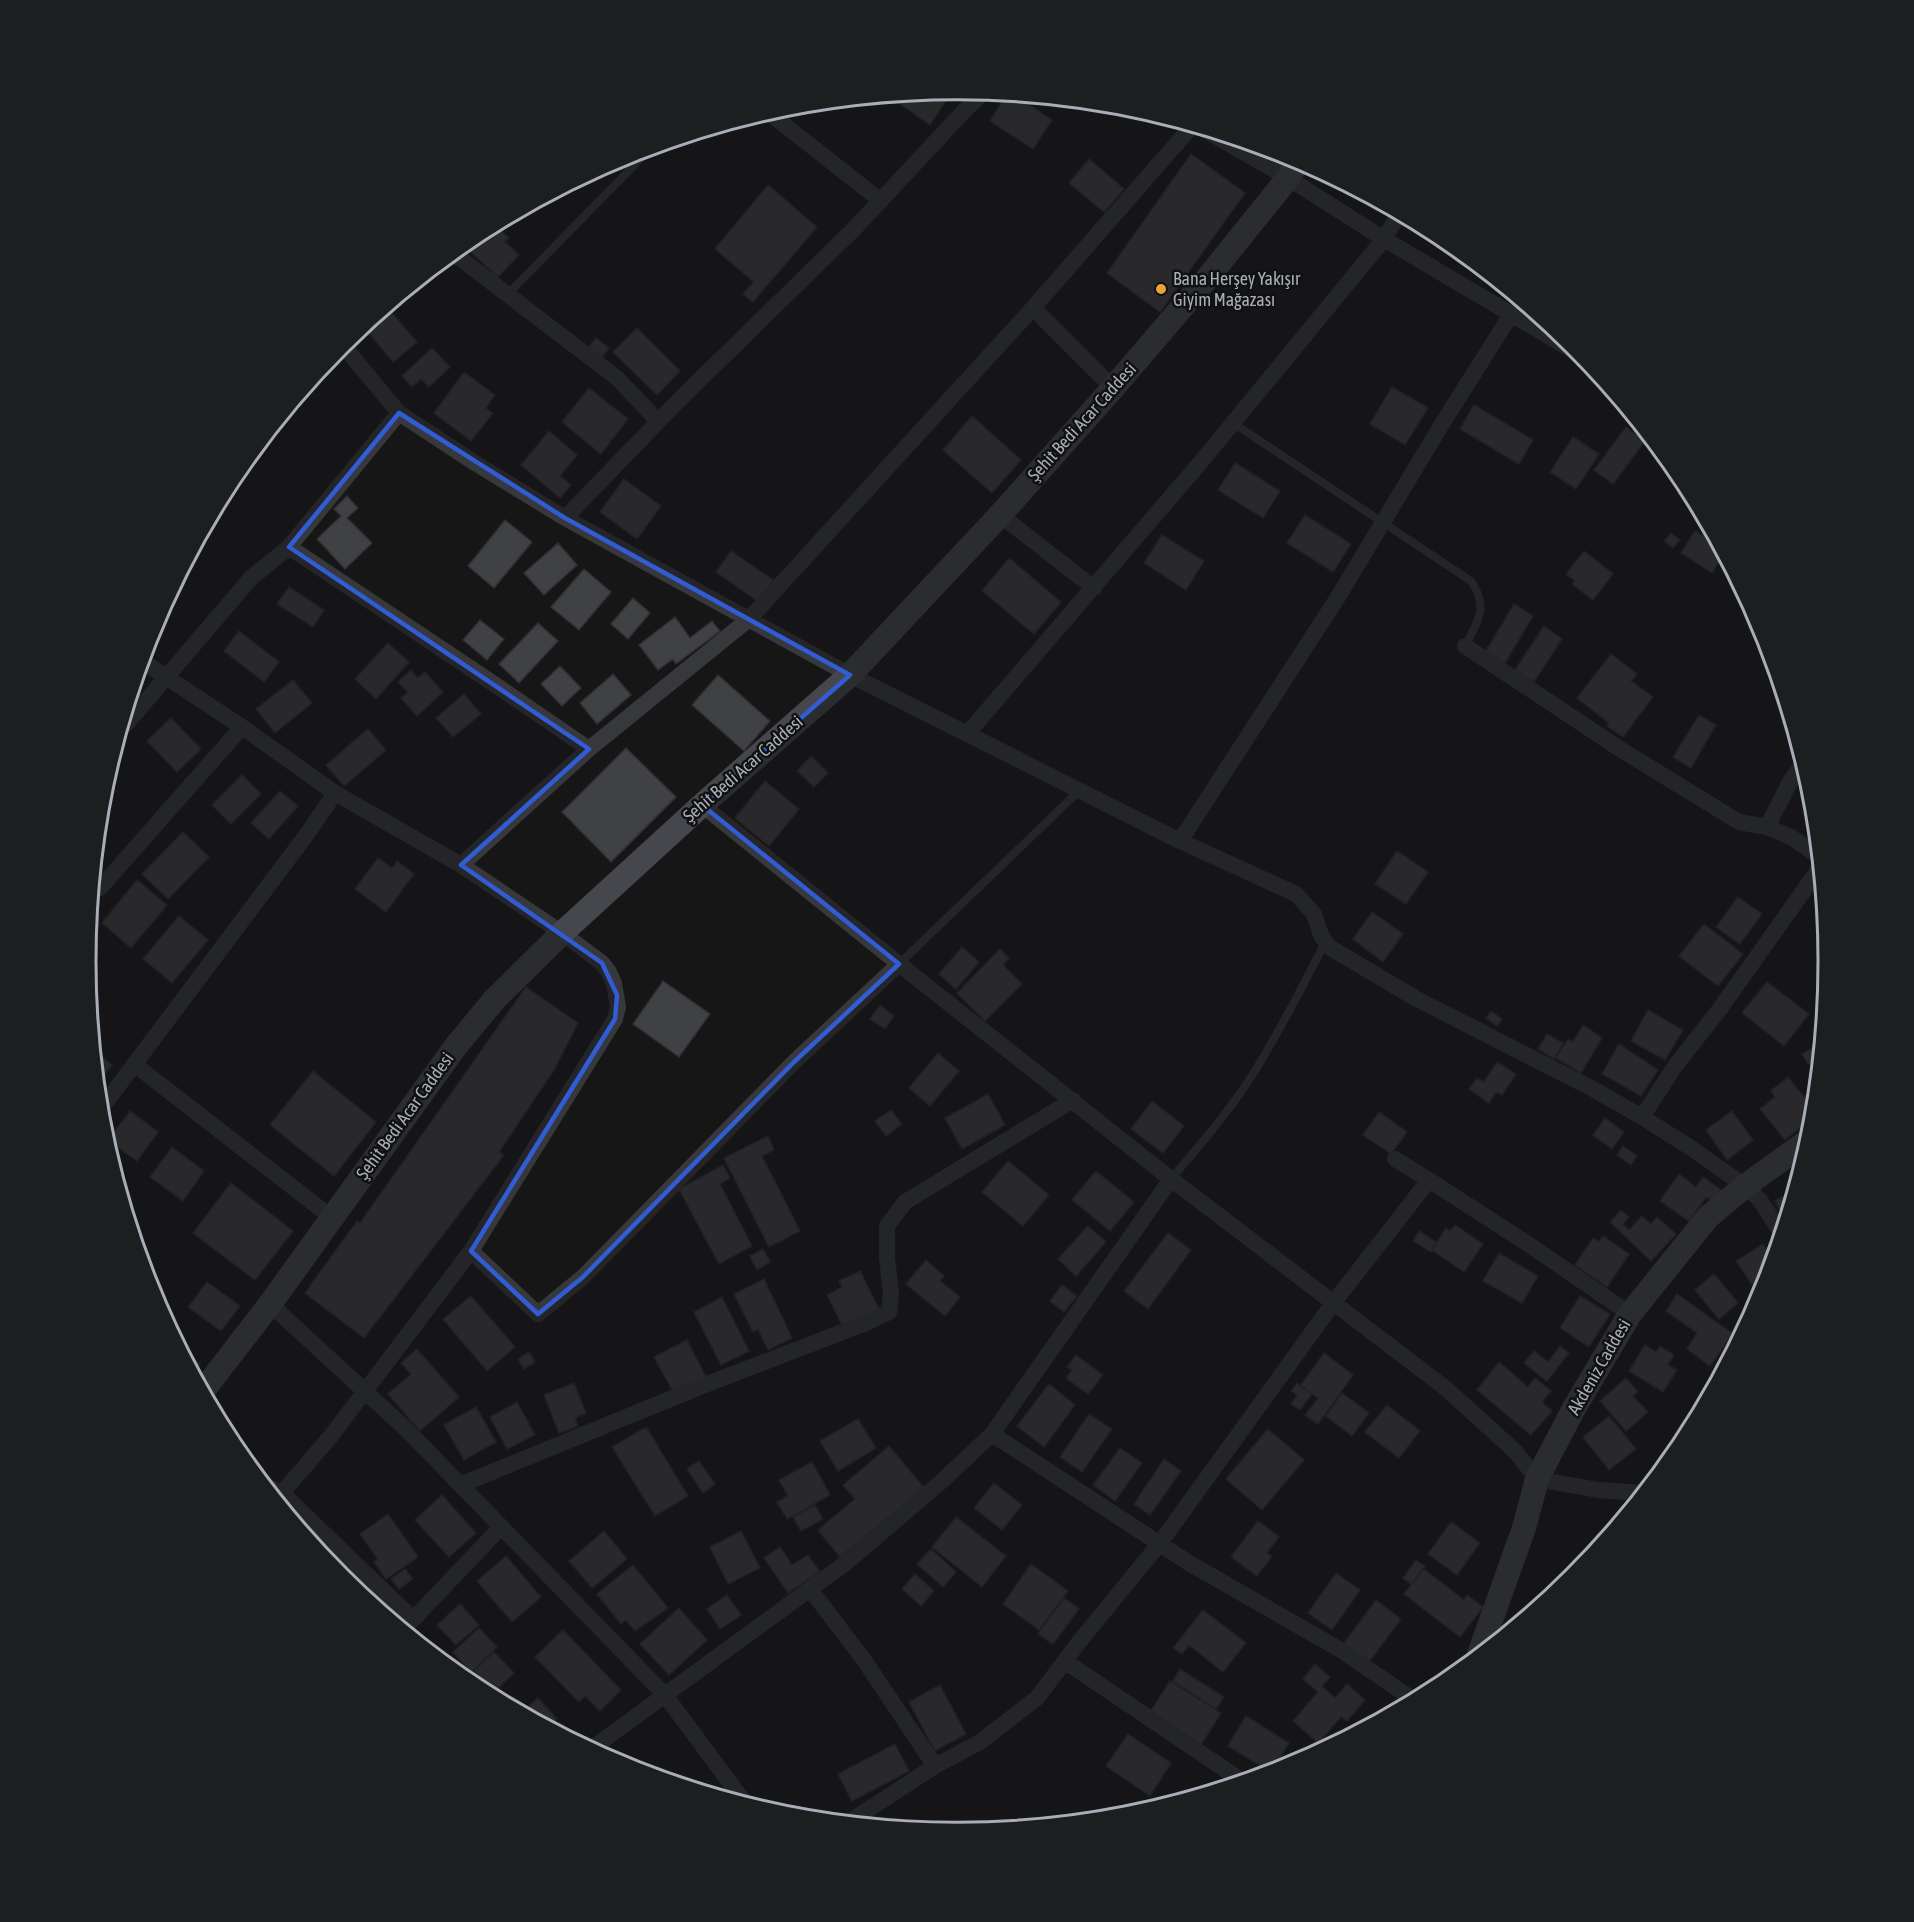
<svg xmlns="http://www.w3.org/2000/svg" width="1914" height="1922" font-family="'Asap Condensed',sans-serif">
  <rect width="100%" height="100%" fill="#161617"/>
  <path fill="#404144" stroke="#303033" stroke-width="1.5" d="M937,92L947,99L930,125L889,96Z
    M1007,94L1014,95L1052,120L1033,149L990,121Z
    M1191,154L1245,193L1160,312L1107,273Z
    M1089,159L1124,189L1104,212L1069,183Z
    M768,185L817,227L753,302L743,294L754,282L715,249Z
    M495,225L509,238L505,242L519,255L498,277L463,245L473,236Z
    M387,307L417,342L393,362L363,326Z
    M637,328L680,371L657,395L613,352Z
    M596,338L609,348L601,359L588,348Z
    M432,348L450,367L429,387L421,379L412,387L402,376Z
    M464,372L495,395L486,408L493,413L471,441L434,413Z
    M1392,387L1428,408L1405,445L1370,424Z
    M589,388L628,419L601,454L562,422Z
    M1474,405L1533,440L1519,464L1460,429Z
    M972,416L1021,460L992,493L943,450Z
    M1626,427L1645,441L1613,484L1594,470Z
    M549,431L577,455L560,476L571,485L560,498L521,465Z
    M1573,437L1599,454L1576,489L1550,472Z
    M1235,463L1280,491L1263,518L1218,490Z
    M624,479L661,506L637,539L600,512Z
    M347,496L358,508L347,518L372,543L345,569L317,539L341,516L334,509Z
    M1305,515L1351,544L1333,572L1287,543Z
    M505,520L532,542L494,588L468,566Z
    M1695,531L1719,546L1723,555L1712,573L1681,553Z
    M1671,533L1680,540L1673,548L1664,541Z
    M1162,535L1204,561L1186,590L1144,563Z
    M558,543L577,565L544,595L524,573Z
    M731,551L773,580L759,602L716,572Z
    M1584,551L1613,574L1593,600L1572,584L1575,581L1566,574Z
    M1009,558L1061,602L1034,634L982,591Z
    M584,569L611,592L579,630L551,607Z
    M289,587L324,610L313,627L277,604Z
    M633,598L650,613L628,639L611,624Z
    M1514,604L1533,616L1505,663L1486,651Z
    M675,617L690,638L712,621L720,631L676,664L673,659L658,670L639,645Z
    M480,620L504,639L487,660L463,640Z
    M538,623L558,641L519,683L499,664Z
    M1544,626L1562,639L1534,682L1515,670Z
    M239,631L279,662L264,682L224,651Z
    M388,643L409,662L376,699L355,679Z
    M1611,654L1637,674L1631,681L1653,697L1623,737L1607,726L1609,723L1577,698Z
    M560,666L581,688L562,706L541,684Z
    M411,670L418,678L425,672L443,692L417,716L401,698L408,692L398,682Z
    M613,674L631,695L597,724L580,703Z
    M718,675L770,721L744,751L692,705Z
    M293,680L312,703L275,733L256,709Z
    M464,694L481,714L453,737L436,718Z
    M1699,715L1716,725L1691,768L1673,757Z
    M171,718L201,749L177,772L147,741Z
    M368,729L386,750L344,786L326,765Z
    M626,748L676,797L611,862L562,812Z
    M811,756L828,773L814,787L797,771Z
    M242,775L261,794L231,824L212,805Z
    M765,781L799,809L769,846L735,818Z
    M280,791L298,806L269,839L251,823Z
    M183,832L209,857L168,899L142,874Z
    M1397,851L1428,872L1406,904L1375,884Z
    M378,858L392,868L397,861L414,874L386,912L355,889Z
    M137,880L167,905L131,948L102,923Z
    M1738,897L1762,914L1740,944L1716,927Z
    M1372,912L1403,934L1383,962L1353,939Z
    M179,916L208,940L172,983L143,959Z
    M1704,924L1743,954L1718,986L1679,956Z
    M962,947L979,962L956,989L939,974Z
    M1000,949L1009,958L1003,965L1022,984L985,1021L957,993Z
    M663,981L710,1014L679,1057L633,1024Z
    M1767,982L1809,1014L1784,1046L1742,1013Z
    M526,987L578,1023L554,1070L499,1152L504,1155L364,1338L305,1293L357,1221L360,1223Z
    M880,1005L894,1016L885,1029L870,1019Z
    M1648,1010L1683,1030L1665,1060L1631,1041Z
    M1491,1011L1502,1019L1497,1026L1486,1018Z
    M1583,1025L1602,1038L1581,1073L1556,1058L1568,1039L1573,1042Z
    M1547,1034L1563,1043L1554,1059L1538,1049Z
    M1619,1044L1658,1070L1641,1096L1602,1074Z
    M1816,1046L1820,1052L1819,1058L1808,1064L1802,1054Z
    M94,1050L112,1065L98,1083Z
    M938,1053L959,1071L930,1106L909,1088Z
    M1497,1062L1516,1074L1502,1095L1496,1092L1489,1103L1469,1089L1477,1078L1484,1082Z
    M313,1071L376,1122L334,1176L270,1125Z
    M1788,1077L1814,1109L1813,1117L1785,1140L1760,1109L1775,1097L1771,1091Z
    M988,1094L1005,1125L962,1149L945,1118Z
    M1152,1101L1184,1126L1163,1153L1131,1129Z
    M891,1110L902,1124L886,1136L875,1121Z
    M130,1111L158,1132L137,1161L108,1140Z
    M1732,1111L1753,1140L1727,1160L1706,1130Z
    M1379,1112L1407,1132L1391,1154L1363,1135Z
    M1605,1118L1624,1132L1612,1149L1593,1135Z
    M768,1136L774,1150L762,1156L800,1231L769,1247L724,1158Z
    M1623,1146L1637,1156L1631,1165L1617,1155Z
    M172,1147L204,1171L183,1201L150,1177Z
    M1008,1161L1049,1195L1023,1226L982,1192Z
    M723,1165L730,1178L720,1184L752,1246L719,1264L679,1189Z
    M1096,1171L1134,1202L1110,1231L1072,1200Z
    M1679,1174L1696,1187L1703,1177L1721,1190L1713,1201L1706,1197L1689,1221L1660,1201Z
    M231,1183L293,1231L255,1280L193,1233Z
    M1794,1191L1785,1219L1775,1201Z
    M1621,1210L1629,1217L1623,1224L1629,1230L1642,1216L1651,1224L1657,1217L1676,1234L1651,1261L1610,1222Z
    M1455,1225L1483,1244L1464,1272L1432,1250L1446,1228L1450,1231Z
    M1088,1226L1106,1242L1076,1276L1058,1259Z
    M1419,1231L1436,1242L1431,1252L1413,1241Z
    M1168,1233L1191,1250L1148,1309L1124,1291Z
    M1603,1236L1629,1254L1607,1287L1575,1265L1593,1238L1599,1242Z
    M1763,1244L1773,1259L1763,1292L1759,1295L1736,1261Z
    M763,1249L770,1262L757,1270L750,1256Z
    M1499,1253L1538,1276L1522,1303L1483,1281Z
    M926,1260L944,1276L940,1281L960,1297L945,1316L906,1284Z
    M860,1271L879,1309L843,1327L827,1295L842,1287L839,1281Z
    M1714,1274L1738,1303L1719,1319L1695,1290Z
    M764,1279L792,1338L768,1350L758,1329L753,1332L734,1294Z
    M207,1282L240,1306L221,1331L188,1307Z
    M1062,1285L1077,1296L1064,1312L1050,1301Z
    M1677,1294L1733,1334L1710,1366L1687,1349L1697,1333L1666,1311Z
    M471,1296L515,1347L487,1371L443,1319Z
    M1580,1296L1610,1314L1589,1347L1560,1328Z
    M722,1297L749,1351L721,1365L694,1312Z
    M687,1340L706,1377L674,1393L654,1357Z
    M1645,1345L1656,1352L1660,1346L1674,1355L1668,1365L1677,1370L1663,1392L1629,1371Z
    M1560,1346L1569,1353L1547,1381L1524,1363L1534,1351L1548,1362Z
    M417,1349L459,1397L420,1431L388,1394L411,1374L401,1363Z
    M181,1350L200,1364L194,1373Z
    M529,1352L535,1362L524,1369L518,1359Z
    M1324,1353L1353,1375L1318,1424L1305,1415L1318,1398L1300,1386Z
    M1076,1355L1103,1375L1088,1394L1066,1378L1072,1370L1067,1367Z
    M1499,1362L1528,1387L1535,1378L1551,1391L1542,1402L1552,1411L1531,1435L1477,1390Z
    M1626,1378L1638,1392L1633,1396L1648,1412L1626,1431L1600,1401Z
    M574,1383L586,1413L575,1418L578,1426L559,1433L544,1395Z
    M1297,1383L1312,1394L1300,1410L1291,1404L1297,1395L1291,1391Z
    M1049,1384L1075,1405L1044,1447L1017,1426Z
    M1342,1393L1369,1413L1352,1436L1326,1416Z
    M517,1402L535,1435L507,1449L490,1417Z
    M1387,1405L1420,1431L1399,1458L1365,1432Z
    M476,1407L496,1442L464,1460L444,1425Z
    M1089,1414L1112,1429L1082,1472L1060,1457Z
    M1609,1416L1636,1449L1609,1470L1583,1437Z
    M858,1419L876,1448L838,1471L820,1441Z
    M646,1427L688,1496L655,1516L612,1447Z
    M1268,1429L1304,1460L1262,1510L1226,1479Z
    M889,1446L924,1488L840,1557L818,1530L855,1499L843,1485Z
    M1120,1448L1142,1463L1115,1501L1093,1485Z
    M1164,1459L1181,1471L1150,1515L1134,1504Z
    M699,1461L715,1484L703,1493L687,1469Z
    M812,1462L830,1495L787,1519L777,1502L788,1496L779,1480Z
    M994,1483L1022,1505L1002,1530L974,1508Z
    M442,1495L476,1533L449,1557L415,1520Z
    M815,1505L823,1519L801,1531L793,1517Z
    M388,1514L418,1557L386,1579L374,1562L378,1559L360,1534Z
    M956,1517L1006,1556L982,1587L932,1547Z
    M1258,1521L1279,1537L1267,1553L1272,1556L1257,1576L1231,1557Z
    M1451,1522L1480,1543L1457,1575L1428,1554Z
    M604,1531L627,1559L592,1588L569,1561Z
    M741,1531L760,1568L728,1584L710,1547Z
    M323,1547L331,1555L326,1560L319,1551Z
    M780,1547L792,1565L808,1555L820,1572L788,1593L764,1558Z
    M931,1549L956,1572L943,1587L917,1564Z
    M506,1556L541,1597L512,1622L477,1581Z
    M1416,1560L1425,1566L1411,1584L1403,1578Z
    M1031,1564L1068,1591L1039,1630L1003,1604Z
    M633,1565L668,1608L635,1631L626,1620L621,1624L597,1594Z
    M405,1569L413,1579L399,1589L391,1579Z
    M1424,1569L1464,1600L1467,1595L1483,1607L1460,1637L1404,1594Z
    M1336,1573L1360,1590L1332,1630L1308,1613Z
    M915,1574L934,1591L921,1606L902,1589Z
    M727,1595L741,1615L720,1629L707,1609Z
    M1064,1598L1079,1609L1053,1644L1038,1634Z
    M1376,1600L1401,1619L1369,1662L1344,1643Z
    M460,1604L479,1625L456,1645L437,1625Z
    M679,1608L707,1640L669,1675L640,1644Z
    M1203,1610L1246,1643L1223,1672L1189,1645L1182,1654L1173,1648Z
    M479,1628L497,1647L471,1672L453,1652Z
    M563,1630L621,1690L600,1711L585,1696L579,1702L535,1657Z
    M494,1652L514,1673L494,1692L474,1671Z
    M1315,1664L1330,1677L1322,1686L1335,1698L1347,1684L1365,1700L1347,1721L1341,1717L1318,1743L1293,1721L1318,1692L1303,1679Z
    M1180,1669L1224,1697L1216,1709L1173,1681Z
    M1170,1681L1221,1713L1201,1745L1150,1712Z
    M940,1685L966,1734L935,1751L909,1702Z
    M538,1698L557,1719L549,1726L522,1712Z
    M1246,1716L1289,1743L1271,1772L1228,1746Z
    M1128,1734L1171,1763L1150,1796L1106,1766Z
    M895,1744L909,1771L852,1801L838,1774Z"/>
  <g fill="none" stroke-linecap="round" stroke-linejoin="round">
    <path stroke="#37383c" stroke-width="8" d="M507,295L652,147
      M1233,423L1471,581C1489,607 1478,622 1465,646
      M899,964L1079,791
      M1171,1179C1199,1146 1228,1113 1251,1077C1279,1034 1301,988 1325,943"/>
    <path stroke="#37383c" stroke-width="16" d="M768,112L881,201
      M1205,130L1288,178L1384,239L1582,356
      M453,253L617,378L658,421
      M1033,308L1113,388
      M343,343L351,355L399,413L475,463L565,518L850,675L1180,841L1296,894L1314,914L1321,935L1329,947L1415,998L1593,1089L1642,1117L1691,1148L1745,1186L1760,1200L1781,1233
      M1000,515L1094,588
      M565,518L679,400L854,229L965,110L984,92
      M289,547L399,413
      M1465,646L1620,749L1739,822L1767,827L1791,837L1818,856
      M142,661L242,727L335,793L461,865L562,933L602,963L609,972L614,983L618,1007L615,1019L471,1251L331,1436L282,1493L275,1497
      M121,730L251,578L289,547L500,688L589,749
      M967,734L1200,463L1384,239L1399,214
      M702,805L899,964L1171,1179L1444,1387L1515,1451L1537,1479L1598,1490L1643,1493
      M1767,827L1791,780L1803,764
      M1180,841L1338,597L1442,424L1512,313
      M461,865L589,749L749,619L1033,308L1192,126
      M100,888L242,727
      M134,1064L331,1217
      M100,1110L307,834L335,793
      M1642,1117L1675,1066L1719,1010L1819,869
      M1395,1159L1429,1180
      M471,1251L538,1314L583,1277L794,1062L899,964
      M270,1304L406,1429L665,1695L745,1803
      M992,1434L1189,1563L1339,1649L1414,1700
      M460,1485L702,1386L866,1323L889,1312L891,1294L887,1257V1226L905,1202L1073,1100
      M266,1486L282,1493L413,1619
      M810,1589L864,1660L935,1766
      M404,1629L501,1527
      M1066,1662L1242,1781
      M591,1749L847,1562L942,1481L992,1434L1171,1179
      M849,1822L935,1766L980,1742L1037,1698L1079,1642L1160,1543L1334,1302L1429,1180L1534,1248L1630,1314"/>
    <path stroke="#45474c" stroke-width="24" d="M203,1391L270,1304L456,1046L495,999L562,933L702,805L850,675L1000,515L1113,388L1209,276L1288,178L1299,160
      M1479,1654L1524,1528L1537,1479L1573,1410L1630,1314L1708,1217L1745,1186L1809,1140"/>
  </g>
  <path d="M0 0H1914V1922H0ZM399,413L565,518L850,675L702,805L899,964L794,1062L583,1277L538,1314L471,1251L615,1019L617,995L602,963L461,865L589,749L289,547Z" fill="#161617" fill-opacity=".55" fill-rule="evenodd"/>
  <path fill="none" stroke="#325cd3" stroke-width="4.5" stroke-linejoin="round" d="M399,413L565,518L850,675L702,805L899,964L794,1062L583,1277L538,1314L471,1251L615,1019L617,995L602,963L461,865L589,749L289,547Z"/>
  <circle fill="#e9a33c" stroke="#111112" stroke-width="2" cx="1161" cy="289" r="6"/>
  <g text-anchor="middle" stroke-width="5" stroke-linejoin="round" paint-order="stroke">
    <g font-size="18" fill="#a8aeb7" stroke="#111112" text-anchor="start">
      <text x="1173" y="285">Bana Herşey Yakışır<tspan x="1173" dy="21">Giyim Mağazası</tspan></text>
    </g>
    <g font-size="18" fill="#a8aeb7" stroke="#111112">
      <text transform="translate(1082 422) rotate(-48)" y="6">Şehit Bedi Acar Caddesi</text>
      <text transform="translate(743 769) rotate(-41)" y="6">Şehit Bedi Acar Caddesi</text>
      <text transform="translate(405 1116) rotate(-54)" y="6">Şehit Bedi Acar Caddesi</text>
      <text transform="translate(1599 1367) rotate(-60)" y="6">Akdeniz Caddesi</text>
    </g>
  </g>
  <path d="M0 0H1914V1922H0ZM96 961a861 861 0 1 1 1722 0a861 861 0 1 1-1722 0Z" fill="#1d1e1f" fill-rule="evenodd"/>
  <path fill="none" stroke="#a8aeb7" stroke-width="3" d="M96 961a861 861 0 1 1 1722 0a861 861 0 1 1-1722 0Z"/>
</svg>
